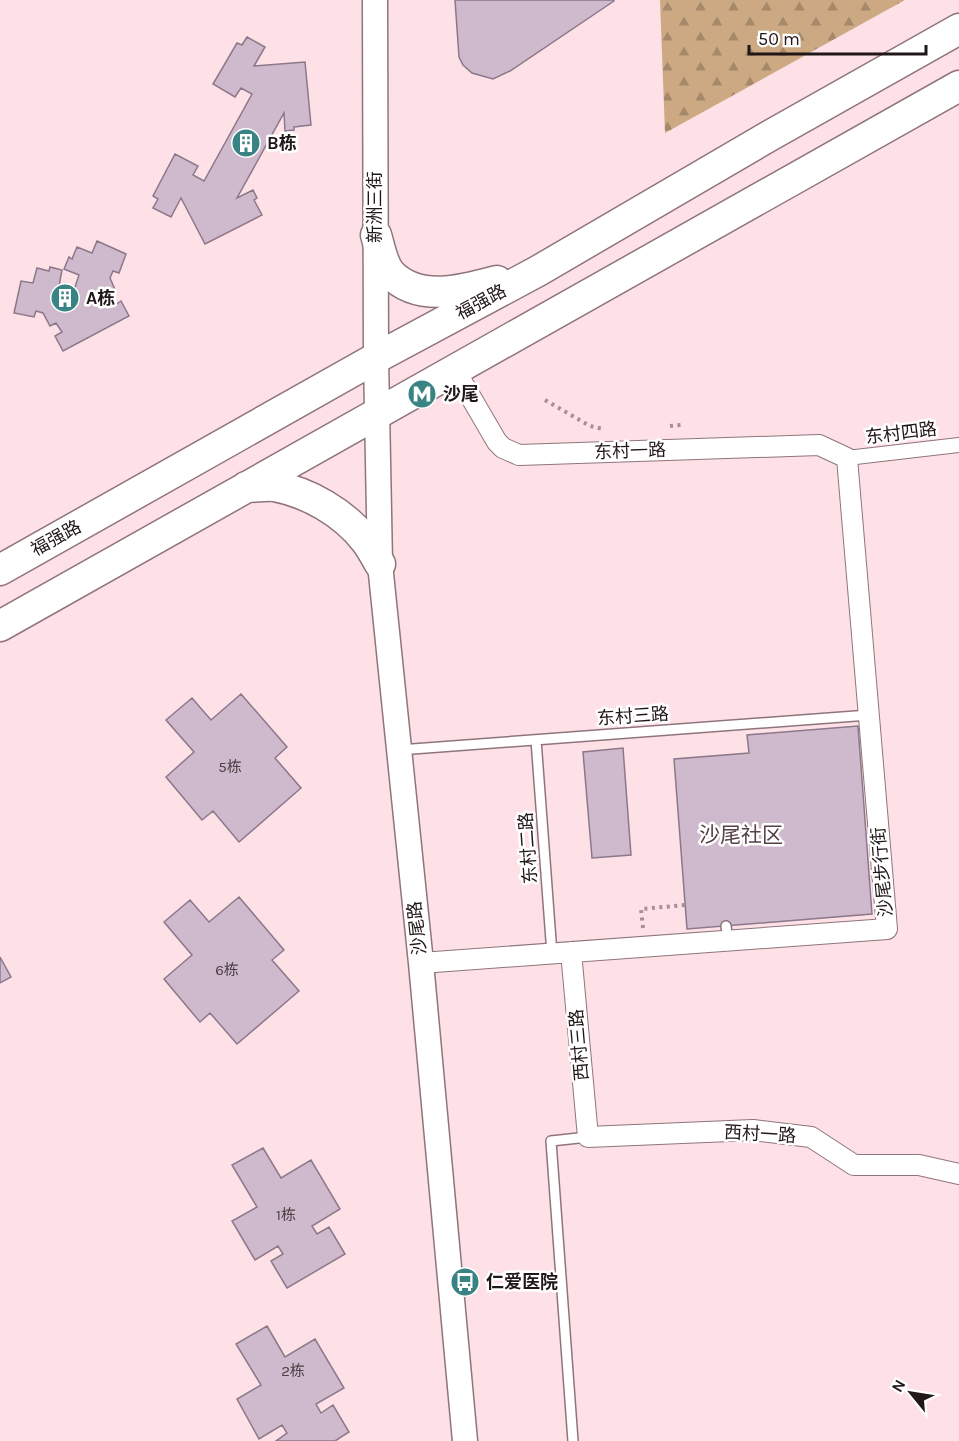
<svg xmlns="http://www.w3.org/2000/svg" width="959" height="1441" font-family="Karla,'Noto Sans SC',sans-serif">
  <defs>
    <pattern id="forest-firs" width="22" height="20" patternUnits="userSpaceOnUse" patternTransform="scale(1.5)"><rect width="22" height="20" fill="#cca983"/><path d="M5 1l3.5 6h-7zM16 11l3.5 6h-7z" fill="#a5896a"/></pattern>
  </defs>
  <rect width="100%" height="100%" fill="#fee0e7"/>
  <path fill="url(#forest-firs)" d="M660,0H905L665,133Z"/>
  <path fill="#cebacc" stroke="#8b7889" stroke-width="1.5" d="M455,0H613L614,1L510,71L493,79L472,73L463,65L459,57Z
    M247,37L265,47L254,66L305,62L311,125L294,127V130L285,131L284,113L237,198L253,190L257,198L254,200L262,215L205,244L181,198L171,217L153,208L158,199L153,196L175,154L198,166L193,175L204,181L252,94L241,88L235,97L213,84L237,43L242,45Z
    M97,241L126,254L119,273L113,271L110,278L116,292L110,295L115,305L121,301L129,316L63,351L55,336L62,332L56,323L50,326L43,313L36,311L34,317L14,313L21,281L33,283L37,268L49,271L50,267L62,270L59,286L74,290L79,275L64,269L69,257L72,259L77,247L92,253Z
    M241,694L287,747L275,758L301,788L239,842L213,811L202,820L166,777L194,752L166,720L192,698L211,720Z
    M858,726L872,914L687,929L674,759L749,753L747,735Z
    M623,748L631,855L592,858L583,752Z
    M239,897L284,950L272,960L299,991L237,1044L210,1013L200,1022L164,979L192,955L164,922L190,900L209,922Z
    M0,957L11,977L0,983Z
    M263,1148L281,1178L311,1160L340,1209L312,1226L317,1234L329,1227L345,1254L287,1288L271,1261L283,1254L278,1246L255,1260L232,1221L257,1207L232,1165Z
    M267,1326L285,1357L315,1339L344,1388L316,1404L321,1413L333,1405L349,1432L335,1441H276L287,1433L282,1425L259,1439L237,1399L261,1385L236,1344Z"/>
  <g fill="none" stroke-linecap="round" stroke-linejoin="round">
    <g stroke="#8f757b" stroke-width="12">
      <path id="service" d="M536,740L552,954
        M399,750L869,715
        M726,926L728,941
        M573,1441L551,1141L588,1137"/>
    </g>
    <g stroke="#8f757b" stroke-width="16">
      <path id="pedestrian" d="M847,458L959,445"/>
    </g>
    <g stroke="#8f757b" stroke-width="22">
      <path id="minor" d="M571,952L588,1137L753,1130L811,1137L854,1165H919L959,1174
        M421,963L887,929L847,458L819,445L519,455L503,448L497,442L455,370"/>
    </g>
    <g stroke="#8f757b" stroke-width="27">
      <path id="tertiary" d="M375,0L376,358L380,564L421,963L465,1441"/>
    </g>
    <g stroke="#8f757b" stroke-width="33">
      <path id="primary" d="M376,235C380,248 382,264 391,274C419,303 464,290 497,281
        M246,487C255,487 266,485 274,486C308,492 344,513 365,540C371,547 375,556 380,564
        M0,570L376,358L538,271L771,135L959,29
        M0,626L959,86"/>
    </g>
    <path stroke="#a69095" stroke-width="4" stroke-dasharray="3 4.5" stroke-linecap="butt" d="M545,400L590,426L603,429
      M670,426L681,425
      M643,928L641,909L685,905"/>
    <use href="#service" stroke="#fff" stroke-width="9"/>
    <use href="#pedestrian" stroke="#fff" stroke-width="14"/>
    <use href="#minor" stroke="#fff" stroke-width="20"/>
    <use href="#tertiary" stroke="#fff" stroke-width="24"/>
    <use href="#primary" stroke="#fff" stroke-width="30"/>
  </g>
  <defs>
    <g id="building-disc" transform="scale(1.5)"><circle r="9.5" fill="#3a8384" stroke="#fff"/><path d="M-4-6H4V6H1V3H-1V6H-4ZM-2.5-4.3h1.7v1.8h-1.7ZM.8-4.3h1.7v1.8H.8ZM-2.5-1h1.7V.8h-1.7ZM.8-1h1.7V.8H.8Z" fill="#fff"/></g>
    <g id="metro-disc" transform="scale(1.5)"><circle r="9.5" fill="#3a8384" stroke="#fff"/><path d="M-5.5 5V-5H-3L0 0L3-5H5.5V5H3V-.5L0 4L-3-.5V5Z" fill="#fff"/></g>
    <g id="bus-disc" transform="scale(1.5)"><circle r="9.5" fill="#3a8384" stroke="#fff"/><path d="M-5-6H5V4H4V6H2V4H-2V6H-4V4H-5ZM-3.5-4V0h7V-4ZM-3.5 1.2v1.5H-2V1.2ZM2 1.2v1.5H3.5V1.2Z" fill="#fff"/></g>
  </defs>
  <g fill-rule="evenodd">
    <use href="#building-disc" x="246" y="143"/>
    <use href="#building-disc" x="65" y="298"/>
    <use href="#metro-disc" x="422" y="394"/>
    <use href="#bus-disc" x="465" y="1282"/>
  </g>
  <g text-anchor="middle" stroke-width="5" stroke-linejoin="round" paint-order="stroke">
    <g font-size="15" fill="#4c4046">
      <text x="230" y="772">5栋</text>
      <text x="227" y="975">6栋</text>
      <text x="286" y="1220">1栋</text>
      <text x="293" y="1376">2栋</text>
    </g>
    <g font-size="18" font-weight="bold" fill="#211719" stroke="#fff" text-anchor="start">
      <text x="267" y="149">B栋</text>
      <text x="86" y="304">A栋</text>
      <text x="443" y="400">沙尾</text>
      <text x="486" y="1288">仁爱医院</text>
    </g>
    <g font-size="18" fill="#211719" stroke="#fff">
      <text transform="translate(375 207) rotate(-90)" y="6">新洲三街</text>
      <text transform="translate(481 302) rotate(-28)" y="6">福强路</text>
      <text transform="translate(901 433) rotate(-7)" y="6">东村四路</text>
      <text transform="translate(630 451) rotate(-2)" y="6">东村一路</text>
      <text transform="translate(56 538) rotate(-29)" y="6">福强路</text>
      <text transform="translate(633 716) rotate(-4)" y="6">东村三路</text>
      <text transform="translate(528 848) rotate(-94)" y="6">东村二路</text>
      <text transform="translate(882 872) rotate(-95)" y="6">沙尾步行街</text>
      <text transform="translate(417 928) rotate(-96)" y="6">沙尾路</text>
      <text transform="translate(579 1045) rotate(-95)" y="6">西村三路</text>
      <text transform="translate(760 1134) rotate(3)" y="6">西村一路</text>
    </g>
    <g font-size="21" fill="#574045" stroke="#fff">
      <text x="741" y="842">沙尾社区</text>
    </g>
  </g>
  <g transform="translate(911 1393) rotate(300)" stroke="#ffffff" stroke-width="4.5" paint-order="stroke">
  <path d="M0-4.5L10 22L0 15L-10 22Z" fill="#211719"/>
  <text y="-9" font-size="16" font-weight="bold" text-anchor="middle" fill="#211719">N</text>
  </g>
  <path d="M749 45v9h177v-9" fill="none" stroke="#211719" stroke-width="3"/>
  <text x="758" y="45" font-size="18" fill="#211719" stroke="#ffffff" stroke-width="4.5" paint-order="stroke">50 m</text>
</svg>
